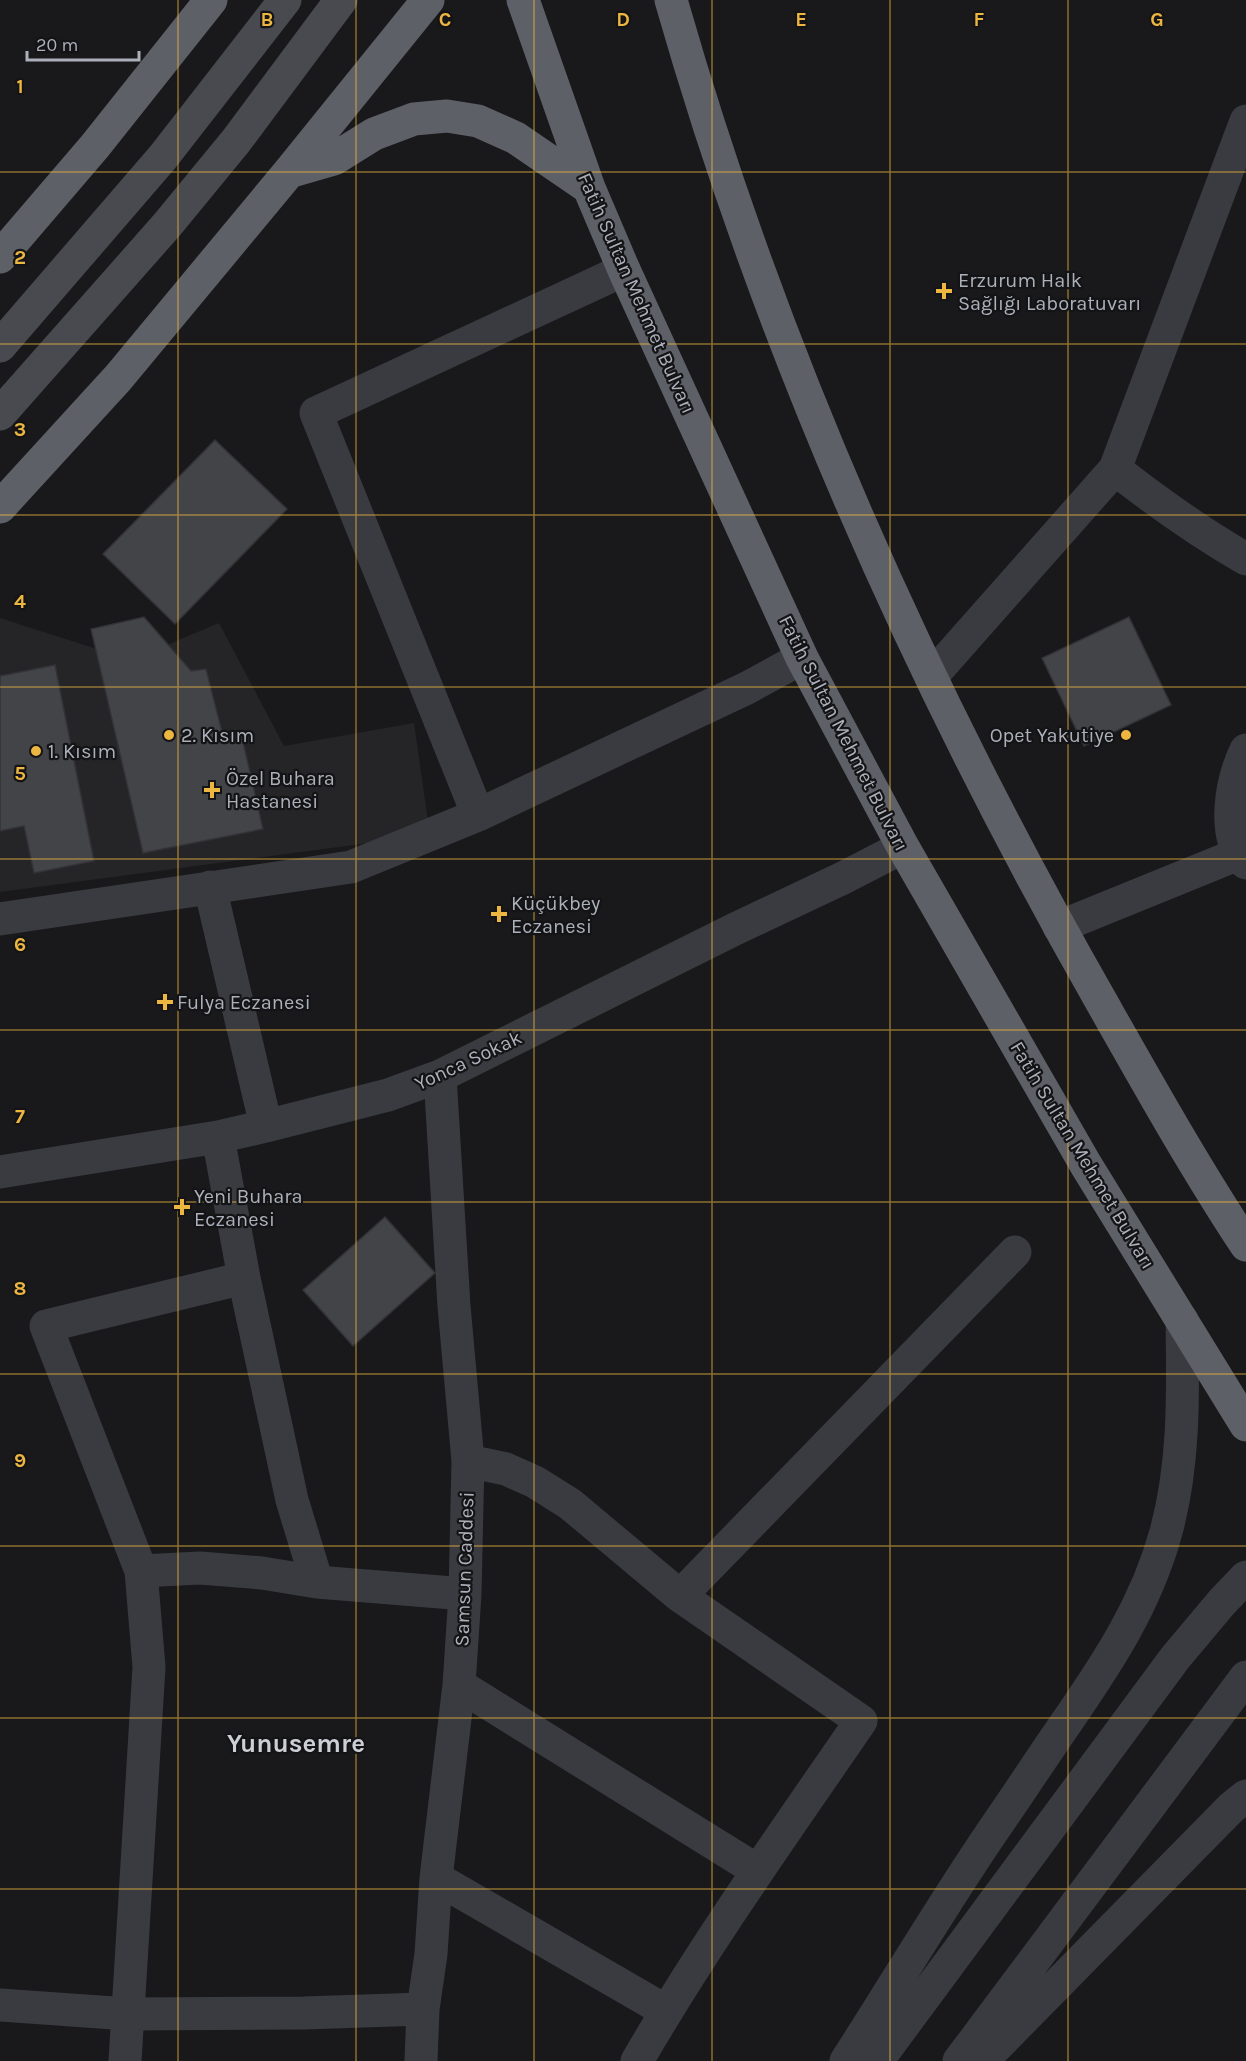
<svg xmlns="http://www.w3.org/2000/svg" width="1246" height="2061" font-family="Karla,sans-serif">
  <rect width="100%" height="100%" fill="#19191b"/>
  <path fill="#252528" d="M0,618L131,660L219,623L284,746L414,723L430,835L0,892Z"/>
  <path fill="#434448" stroke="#333337" stroke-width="1.5" d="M215,440L287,509L175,624L103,554Z
    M144,617L191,671L206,669L223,736L241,733L263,829L143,853L91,629Z
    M1129,617L1171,705L1084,746L1042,658Z
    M55,665L94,861L34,873L24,826L0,831V676Z
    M385,1217L435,1273L353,1346L303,1290Z"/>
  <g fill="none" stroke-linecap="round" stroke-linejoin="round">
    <path stroke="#3a3b40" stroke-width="33" d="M624,270L316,413L478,815L747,688L802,658
      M1115,469C1157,502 1199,532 1246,559
      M931,677L1115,469L1246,121
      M1246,750C1231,781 1221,835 1246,863
      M210,887L266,1126
      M0,919L351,867L478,815
      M1059,927L1246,851
      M218,1137L244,1278L292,1500L317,1582
      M0,1172L218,1137L266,1126L388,1095L440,1076L735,929L843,878L903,847
      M468,1461L506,1469L535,1482L570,1504L680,1596
      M141,1571L200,1568L262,1573L317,1582L465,1594
      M459,1685L758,1871
      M436,1878L666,2011
      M0,2005L128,2014L304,2013L423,2009
      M125,2061L149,1667L141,1571L46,1326L244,1278
      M421,2061L423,2009L431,1954L436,1878L459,1685L465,1594L468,1461L454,1306L440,1076
      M637,2061C705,1944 784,1833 861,1721L680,1596L1015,1252
      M846,2061C895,1985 941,1907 992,1832C1017,1796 1041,1759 1066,1723C1108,1662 1146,1605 1166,1532C1185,1462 1183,1391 1182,1320
      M877,2061L1175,1658L1222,1602L1246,1577
      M959,2061L1246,1677
      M982,2061L1231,1808L1246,1796"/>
    <path stroke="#484a50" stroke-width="33" d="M0,346L163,157L285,0
      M0,414L167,225L236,141L341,0"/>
    <path stroke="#5e6068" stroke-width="33" d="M523,0L589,188L624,270L802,658L903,847L1086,1165L1246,1425
      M671,0C771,351 921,685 1101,1001C1148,1084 1194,1166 1246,1245
      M289,172L334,159L374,134L414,119L447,116L478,121L516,138L589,188
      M0,257L95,146L211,0
      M0,507L118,378L289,172L428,0"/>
  </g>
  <path fill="none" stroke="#ecb640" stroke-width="1.5" stroke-opacity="0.55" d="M178,0V2061M356,0V2061M534,0V2061M712,0V2061M890,0V2061M1068,0V2061M0,172H1246M0,344H1246M0,515H1246M0,687H1246M0,859H1246M0,1030H1246M0,1202H1246M0,1374H1246M0,1546H1246M0,1718H1246M0,1889H1246"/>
  <g fill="#ecb640" stroke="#141416" stroke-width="2">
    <path d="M941 282h6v6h6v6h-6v6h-6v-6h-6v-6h6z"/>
    <circle cx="169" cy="735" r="6"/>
    <circle cx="1126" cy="735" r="6"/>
    <circle cx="36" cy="751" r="6"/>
    <path d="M209 781h6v6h6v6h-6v6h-6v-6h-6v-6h6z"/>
    <path d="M496 905h6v6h6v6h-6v6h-6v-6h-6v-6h6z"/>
    <path d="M162 993h6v6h6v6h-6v6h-6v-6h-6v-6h6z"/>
    <path d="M179 1198h6v6h6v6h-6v6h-6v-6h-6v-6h6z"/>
  </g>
  <g text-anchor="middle" stroke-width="4.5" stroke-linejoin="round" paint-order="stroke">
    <g font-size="20" fill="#acb0ba" stroke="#141416" text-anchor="start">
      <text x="958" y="287">Erzurum Halk<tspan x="958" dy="23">Sağlığı Laboratuvarı</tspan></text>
      <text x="181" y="742">2. Kısım</text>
      <text x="1114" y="742" text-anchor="end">Opet Yakutiye</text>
      <text x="48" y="758">1. Kısım</text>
      <text x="226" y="785">Özel Buhara<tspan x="226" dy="23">Hastanesi</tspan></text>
      <text x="511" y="910">Küçükbey<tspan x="511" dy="23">Eczanesi</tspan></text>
      <text x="177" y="1009">Fulya Eczanesi</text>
      <text x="194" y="1203">Yeni Buhara<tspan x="194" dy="23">Eczanesi</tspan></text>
    </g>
    <g font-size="20" fill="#acb0ba" stroke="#141416">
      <text transform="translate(637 293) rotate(66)" y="7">Fatih Sultan Mehmet Bulvarı</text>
      <text transform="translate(844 733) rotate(63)" y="7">Fatih Sultan Mehmet Bulvarı</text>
      <text transform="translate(468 1060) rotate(-25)" y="7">Yonca Sokak</text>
      <text transform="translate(1083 1155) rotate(59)" y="7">Fatih Sultan Mehmet Bulvarı</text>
      <text transform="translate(464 1569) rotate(-88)" y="7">Samsun Caddesi</text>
    </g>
    <g font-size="26" font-weight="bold" fill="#cccfd6" stroke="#141416">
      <text x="296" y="1752">Yunusemre</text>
    </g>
  </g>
  <g font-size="20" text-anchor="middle" font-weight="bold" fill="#ecb640" stroke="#141416" stroke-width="4.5" stroke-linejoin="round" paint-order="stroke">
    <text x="267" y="26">B</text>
    <text x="445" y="26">C</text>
    <text x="623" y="26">D</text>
    <text x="801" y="26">E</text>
    <text x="979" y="26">F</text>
    <text x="1157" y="26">G</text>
    <text x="20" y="93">1</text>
    <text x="20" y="264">2</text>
    <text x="20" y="436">3</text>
    <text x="20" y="608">4</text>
    <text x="20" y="780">5</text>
    <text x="20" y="951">6</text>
    <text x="20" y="1123">7</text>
    <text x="20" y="1295">8</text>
    <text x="20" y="1467">9</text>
  </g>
  <path d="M27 51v9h112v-9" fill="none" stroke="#acb0ba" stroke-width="3"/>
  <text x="36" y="51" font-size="18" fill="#acb0ba" stroke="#141416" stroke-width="4.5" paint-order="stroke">20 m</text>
</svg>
